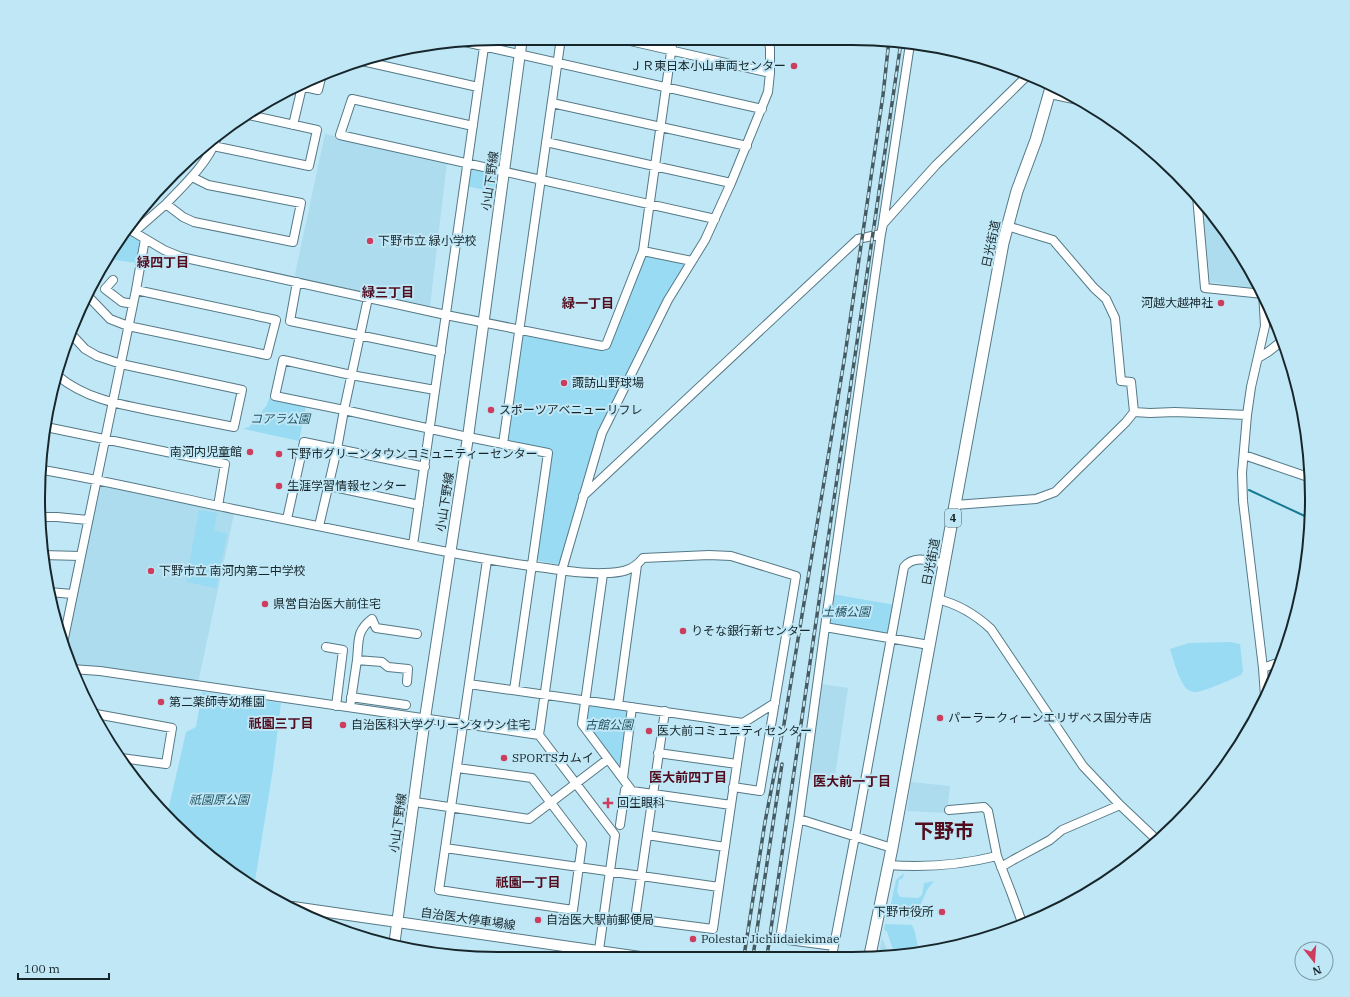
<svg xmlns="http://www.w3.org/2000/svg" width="1350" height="997" font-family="'IBM Plex Serif','Noto Sans JP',serif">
  <rect width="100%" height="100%" fill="#c0e7f5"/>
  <path fill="#acdced" d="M325,134L447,162L430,306L297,278L295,274Z
    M1204,219H1217L1260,289L1210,282Z
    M102,486L234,514L198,683L71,667L65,649L69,628L98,489Z
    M821,684L848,688L834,783L807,779Z
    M911,782L950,786L947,813L907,811Z
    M882,937L889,955H879Z"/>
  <path fill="#98dbf3" d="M474,168L494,173L496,177L494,192L466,186L470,171Z
    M126,230L129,234L142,241L136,263L109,259L102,265L116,242Z
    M648,255L683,263L685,267L614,402L561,561L557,564L539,561L537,557L551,450L509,442L507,438L522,336L525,334L606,350L644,258Z
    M269,398L306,406L299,441L244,429L246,427L248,428L267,405Z
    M199,510L217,513L214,530L227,534L216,588L186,582Z
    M832,594L895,605L889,633L886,635L830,625L827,622Z
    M1230,642L1240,644L1243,671L1241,675C1232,679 1202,693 1194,692C1192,692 1189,690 1188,690C1179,682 1174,661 1170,649L1189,643Z
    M202,692L281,703L273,769L254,887L195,845L167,815L186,732L196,727Z
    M591,704L626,709L629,713L621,764L617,765L585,723L587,706Z
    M904,873L903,878L899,880L897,892L900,897L918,898L922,895L924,883L934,881L927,890L914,920L889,913L896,880Z
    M885,924L912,925L915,932L919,953L912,955H895L887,932L884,929Z"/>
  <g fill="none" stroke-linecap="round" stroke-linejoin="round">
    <path stroke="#167993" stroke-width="2" d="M1249,490L1309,518"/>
    <g stroke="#557986" stroke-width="10">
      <path id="minor" d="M617,38L770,73
        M465,42L762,109
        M362,61L478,87
        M300,86L318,90L321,78
        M1050,94L1083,101
        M552,103L747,146
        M293,125L302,87
        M473,126L352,99L340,135C465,162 590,191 715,219
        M546,142L731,183
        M213,146L309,166L317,130L249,115
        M192,177L208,185L301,203L293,242L194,222L183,217L166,204C183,186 207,164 216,140
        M1197,196L1205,288L1263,294
        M883,223L910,44
        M129,227L132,231L164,250L181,257L446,315L602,346L606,345L643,251L673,38
        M134,232L166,204
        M643,251L692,261
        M113,280L105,289L122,302L133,304
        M297,282L290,321L441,352
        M1263,292L1265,326L1251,387L1247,415L1242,473L1243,501L1263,668L1265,696
        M86,294L110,319L128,326L267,355L276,320L136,290
        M368,298C360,335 352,373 344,410L275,396L283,360L351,375L435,390
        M1258,358L1268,352L1282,341
        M58,376C87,400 123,405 158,412C184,417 209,422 234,427L242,390L121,364L97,356L85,349L72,335
        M1134,412L1150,413L1175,412L1247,415
        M46,427L225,464L218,506
        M503,444L561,38
        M1244,455L1311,478
        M43,470C107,481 170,496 233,509C288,520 343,531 397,542C446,552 496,562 546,568C565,571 585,574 604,573C620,573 633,571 643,558L709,555L731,556L796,576L760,791L733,787
        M329,486L419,505
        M583,496L858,239L881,234L883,224L908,196L936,165L1028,75
        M955,505L1036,499L1055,492L1126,422L1134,412L1131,382L1121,381L1115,318L1106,299L1094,288L1053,240L1007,226
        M40,517H57L88,520
        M287,519L304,442L425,467
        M319,526L337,449L344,410L463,436L548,453L514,690
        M413,545L485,40
        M42,555L81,556
        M603,574L582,724L632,791
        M48,592L73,594
        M937,599C958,604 976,615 991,629L1083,766L1120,805L1157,840
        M825,627L929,645
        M63,643L136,290L145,239
        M326,647L343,650L336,706
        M357,660C359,641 356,631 372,619L376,628L417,634
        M1263,668L1280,662
        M71,669L100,671L539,735L615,835L598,957
        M469,684L743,723L775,703
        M351,697L406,705
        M618,705L637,565
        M350,707L357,660L382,662L388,667L408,669L407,682
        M665,711L635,919L713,929L719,887
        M96,714L172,728L166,764L121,758
        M539,735L562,570L602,433L668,300L705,240L731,183L768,92L770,73V48L768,39
        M658,753L737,764
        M457,768L532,778L582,844L573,910L439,890C455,780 471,670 487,560
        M623,778L632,707
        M415,802L529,819L608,759
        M949,810L984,807L988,811L997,856
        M799,819L892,848
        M620,825L625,790L731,805
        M647,835L725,847
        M445,848L719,887L743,723
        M888,865C926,868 961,865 997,856L1011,892L1023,925
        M1001,867L1013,860L1050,840L1062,830L1120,805
        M834,946L780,939L799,819L825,627L881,234
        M832,956L855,836L904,567C914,554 931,561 945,564"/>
    </g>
    <g stroke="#557986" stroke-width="12">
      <path id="major" d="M293,907L640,957
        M394,946L425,718L468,437L522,38"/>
    </g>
    <g stroke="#557986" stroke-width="13">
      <path id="highway" d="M870,955L892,848L1003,243L1017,191L1036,140L1052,84"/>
    </g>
    <use href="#minor" stroke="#fff" stroke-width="8"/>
    <use href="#major" stroke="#fff" stroke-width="10"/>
    <use href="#highway" stroke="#fff" stroke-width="11"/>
    <g stroke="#455a61" stroke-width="3.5">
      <path id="rail" d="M744,956L765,822L784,724L845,355L883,95L889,40
        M753,956L782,764
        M767,956L901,42"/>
    </g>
    <use href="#rail" stroke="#c0e7f5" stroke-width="2" stroke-dasharray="6" stroke-linecap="butt"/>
  </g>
  <g fill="#cd3d5e" stroke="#c0e7f5" stroke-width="1.5">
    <circle cx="794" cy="66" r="4"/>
    <circle cx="370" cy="241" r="4"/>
    <circle cx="1221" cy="303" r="4"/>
    <circle cx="564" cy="383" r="4"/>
    <circle cx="491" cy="410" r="4"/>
    <circle cx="250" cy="452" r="4"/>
    <circle cx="279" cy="454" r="4"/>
    <circle cx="279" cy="486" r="4"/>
    <circle cx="151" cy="571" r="4"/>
    <circle cx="265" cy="604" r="4"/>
    <circle cx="683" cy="631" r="4"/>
    <circle cx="161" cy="702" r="4"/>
    <circle cx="940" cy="718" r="4"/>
    <circle cx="343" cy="725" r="4"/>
    <circle cx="649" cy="731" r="4"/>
    <circle cx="504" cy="758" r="4"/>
    <path d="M606 797h4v4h4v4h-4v4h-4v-4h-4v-4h4z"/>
    <circle cx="942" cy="912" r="4"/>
    <circle cx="538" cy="920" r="4"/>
    <circle cx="693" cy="939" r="4"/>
  </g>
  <g text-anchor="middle" stroke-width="4" stroke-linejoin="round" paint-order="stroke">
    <rect fill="#c0e7f5" stroke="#4a6068" stroke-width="1" x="945" y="509" width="16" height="18" rx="3"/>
    <g font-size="11" font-weight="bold" fill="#17262b">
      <text x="953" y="522">4</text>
    </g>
    <g font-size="12" fill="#17262b" stroke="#c0e7f5" text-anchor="start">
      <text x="786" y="70" text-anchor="end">ＪＲ東日本小山車両センター</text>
      <text x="378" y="245">下野市立 緑小学校</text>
      <text x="1213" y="307" text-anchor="end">河越大越神社</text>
      <text x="572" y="387">諏訪山野球場</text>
      <text x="499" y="414">スポーツアベニューリフレ</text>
      <text x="242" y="456" text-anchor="end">南河内児童館</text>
      <text x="287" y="458">下野市グリーンタウンコミュニティーセンター</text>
      <text x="287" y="490">生涯学習情報センター</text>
      <text x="159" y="575">下野市立 南河内第二中学校</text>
      <text x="273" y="608">県営自治医大前住宅</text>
      <text x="691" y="635">りそな銀行新センター</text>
      <text x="169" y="706">第二薬師寺幼稚園</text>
      <text x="948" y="722">パーラークィーンエリザベス国分寺店</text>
      <text x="351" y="729">自治医科大学グリーンタウン住宅</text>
      <text x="657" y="735">医大前コミュニティセンター</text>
      <text x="512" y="762">SPORTSカムイ</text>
      <text x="617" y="807">回生眼科</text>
      <text x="934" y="916" text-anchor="end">下野市役所</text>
      <text x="546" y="924">自治医大駅前郵便局</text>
      <text x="701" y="943">Polestar Jichiidaiekimae</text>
    </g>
    <g font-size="12" fill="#17262b" stroke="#c0e7f5">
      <text transform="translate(490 181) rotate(-82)" y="4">小山下野線</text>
      <text transform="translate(991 244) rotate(-78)" y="4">日光街道</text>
      <text transform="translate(445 502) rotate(-81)" y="4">小山下野線</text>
      <text transform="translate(931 562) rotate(-79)" y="4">日光街道</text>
      <text transform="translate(398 823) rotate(-82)" y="4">小山下野線</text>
      <text transform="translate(468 919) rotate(8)" y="4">自治医大停車場線</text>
    </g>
    <g font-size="12" font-style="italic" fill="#245564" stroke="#c0e7f5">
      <text x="280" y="423">コアラ公園</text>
      <text x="846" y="616">土橋公園</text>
      <text x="609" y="729">古館公園</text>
      <text x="219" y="804">祇園原公園</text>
    </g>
    <g font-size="13" font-weight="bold" fill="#510c1e" stroke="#c0e7f5">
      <text x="163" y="267">緑四丁目</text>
      <text x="388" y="297">緑三丁目</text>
      <text x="588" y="308">緑一丁目</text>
      <text x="281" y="728">祇園三丁目</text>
      <text x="688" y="782">医大前四丁目</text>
      <text x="852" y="786">医大前一丁目</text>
      <text x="528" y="887">祇園一丁目</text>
    </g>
    <g font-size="20" font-weight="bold" fill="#510c1e" stroke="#c0e7f5">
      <text x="944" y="838">下野市</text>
    </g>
  </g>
  <path d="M0 0H1350V997H0ZM498 45H852A453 453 0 0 1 1305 498V499A453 453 0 0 1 852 952H498A453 453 0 0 1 45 499V498A453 453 0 0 1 498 45Z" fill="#c0e7f5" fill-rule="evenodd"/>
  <path fill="none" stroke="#17262b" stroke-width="2" d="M498 45H852A453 453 0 0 1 1305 498V499A453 453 0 0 1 852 952H498A453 453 0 0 1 45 499V498A453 453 0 0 1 498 45Z"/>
  <g transform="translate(1314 961) rotate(163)"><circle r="19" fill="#c0e7f5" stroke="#7c9aa4"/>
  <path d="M0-3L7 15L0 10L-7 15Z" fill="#cd3d5e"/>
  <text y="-6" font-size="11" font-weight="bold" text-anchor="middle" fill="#17262b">N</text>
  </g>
  <path d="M18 973v6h91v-6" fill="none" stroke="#17262b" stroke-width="2"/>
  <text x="24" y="973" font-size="12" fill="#17262b" stroke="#c0e7f5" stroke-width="3" paint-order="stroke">100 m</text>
</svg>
